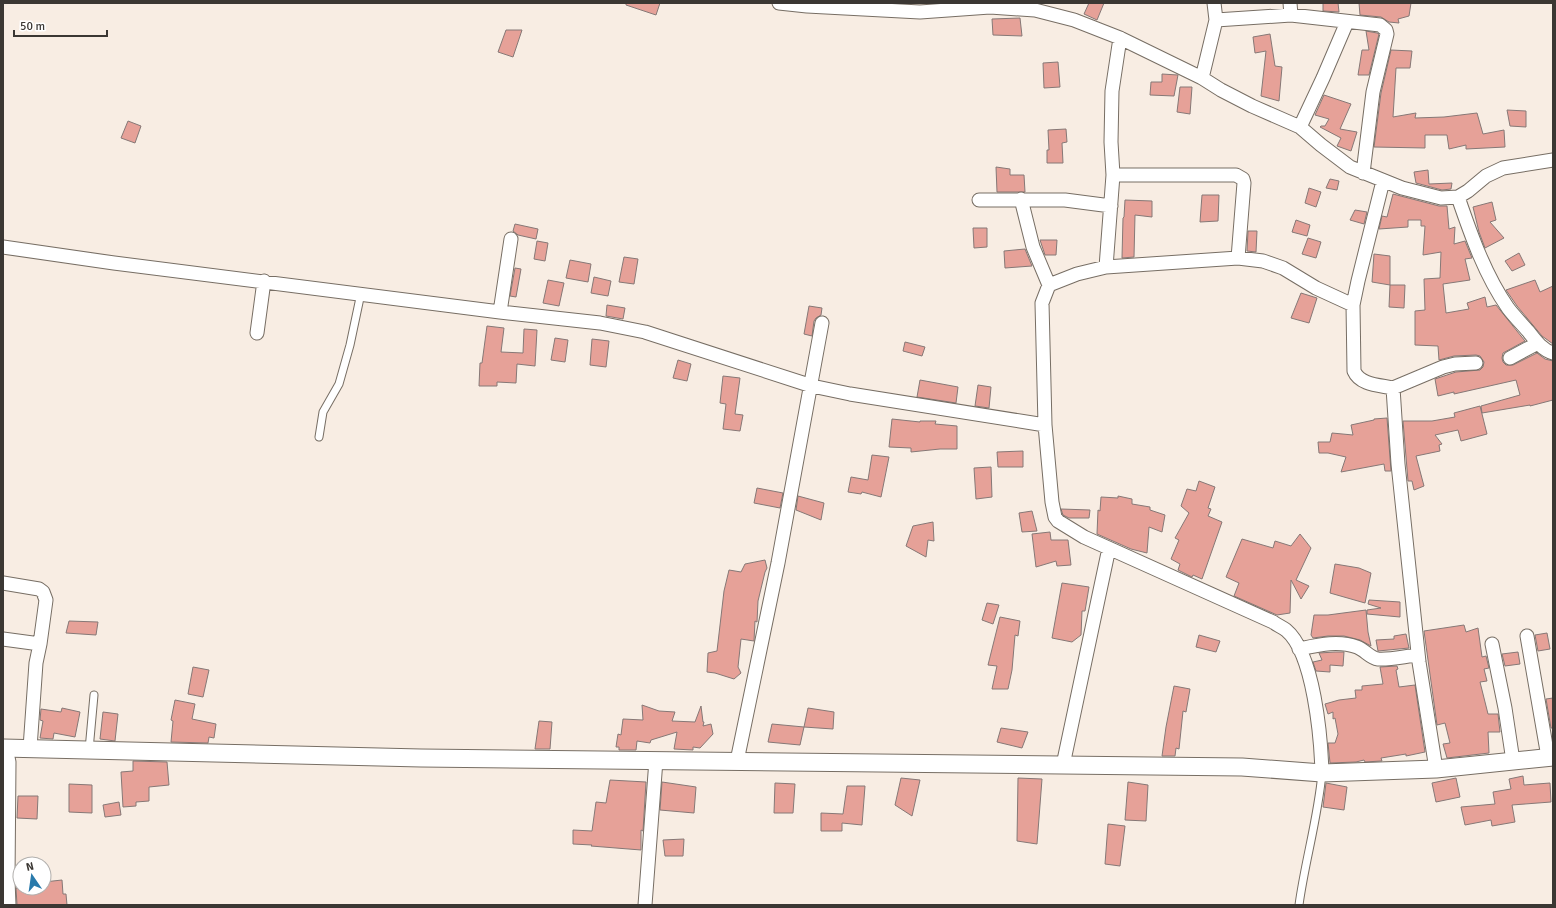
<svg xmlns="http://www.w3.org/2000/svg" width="1556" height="908" font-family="Signika,sans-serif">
  <rect width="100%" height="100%" fill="#f8ede3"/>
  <path fill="#e6a198" stroke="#867876" d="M626,3H660L656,15L626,5Z
    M1089,3H1104L1097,20L1084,14Z
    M1323,3H1338L1339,12L1323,11Z
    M1359,3H1411L1409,16L1398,19L1399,23L1389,22L1381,17L1360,15Z
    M1020,18L1022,36L993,35L992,19Z
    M506,30H522L513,57L498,52Z
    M1366,31L1377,33L1379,34L1369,75H1358L1362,50H1369Z
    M1270,34L1275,66L1282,67L1279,101L1261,96L1266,51L1255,53L1253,37Z
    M1391,50L1412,51L1410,68H1396L1393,117L1416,113L1415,118L1444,117L1477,113L1483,134L1504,130L1505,147L1466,149V145L1449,149L1447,135H1425V148L1374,147L1381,93Z
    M1058,62L1060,87L1044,88L1043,63Z
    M1162,74L1178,75L1174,96L1150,95L1151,82H1162Z
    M1180,87H1192L1190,114L1177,112Z
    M1324,95L1351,104L1340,129L1357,132L1351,151L1337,146L1341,138L1320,127L1321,126H1325L1329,119L1315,115Z
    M1507,110L1526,111V127L1510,126Z
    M128,121L141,126L135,143L121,138Z
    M1066,129L1067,142L1062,143L1063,163H1047V150H1049L1048,130Z
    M996,167L1010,169V175H1024L1025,192H997Z
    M1428,170L1429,184L1452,183L1451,189L1442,190L1416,183L1414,172Z
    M1330,179L1339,181L1337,190L1326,188Z
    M1309,188L1321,192L1316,207L1305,203Z
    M1393,194L1439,206H1447L1449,229L1455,227L1454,244L1465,241L1472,258L1465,259L1470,280L1443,284L1446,313L1469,309L1467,303L1485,297L1487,307L1496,305L1525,341L1503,353L1502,358L1503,362L1506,365H1513L1537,353L1545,359L1553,361V400L1530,406V405L1482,413L1481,406L1520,395L1516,380L1454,394V392L1438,396L1435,379L1456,372L1480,370L1483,367L1484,362L1480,356L1476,355L1454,356L1439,360L1438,346L1415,345V311L1425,310L1424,279L1440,278L1441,252L1423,255L1425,226H1421V220H1408V227L1379,229L1382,216L1387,217Z
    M1202,195H1219L1218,221L1200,222Z
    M1125,200L1152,201V217L1135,215L1134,257L1122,258L1123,218L1124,217Z
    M1492,202L1496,220L1490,222L1504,238L1485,248L1479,232L1473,207Z
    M1355,210L1367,212L1364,224L1350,220Z
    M1296,220L1310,225L1307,236L1292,232Z
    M515,224L538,229L536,239L518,235L513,231Z
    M973,228H987V247L974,248Z
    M1248,231H1257L1256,252L1247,251Z
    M1308,238L1321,242L1316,258L1302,254Z
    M1040,240H1057L1056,255H1045Z
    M537,241L548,243L545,261L534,259Z
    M1025,249L1032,266L1005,268L1004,251Z
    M1519,253L1525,265L1512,271L1505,261Z
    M1374,254L1390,256V285L1372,282Z
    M624,257L638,259L634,284L619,282Z
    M570,260L591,264L588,282L566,278Z
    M515,268L521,269L516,297L510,296Z
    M594,277L611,281L608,296L591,293Z
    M548,280L564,283L559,306L543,303Z
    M1535,280L1540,292L1553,286V344L1542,336L1517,306L1506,290Z
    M1390,285H1405L1404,308L1389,307Z
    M1301,293L1317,298L1309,323L1291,318Z
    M607,305L625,308L623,319L606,316Z
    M809,306L822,308L821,315L816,318L814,321L812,336L804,334Z
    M487,326L504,328L501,352L523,353L524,329L537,330L535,366L517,364L516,383L497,382V386H479L480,363H482Z
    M555,338L568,340L565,362L551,360Z
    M592,339L609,341L606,367L590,365Z
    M905,342L925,347L922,356L903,351Z
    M678,360L691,364L687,381L673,378Z
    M723,376L740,378L735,414L743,415L740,431L723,429L726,404L720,403Z
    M920,380L958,387L956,403L917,397Z
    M978,385L991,387L989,408L975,406Z
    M1480,406L1487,434L1461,441L1458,430L1435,435L1442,444L1439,445L1440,451L1416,456L1424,486L1414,490L1412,481H1408L1403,421H1432L1455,417L1454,413Z
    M1387,418L1391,471H1385L1384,464L1341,472L1346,457L1328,453H1319L1318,442H1330L1332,433L1353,435L1351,425L1374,420V419Z
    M892,419L920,422V421H936L935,424L957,426V449H940L911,452V448L889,447Z
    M1023,451V467H998L997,452Z
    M872,455L889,457L881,497L862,492L861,494L848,492L851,477L868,480Z
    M991,467L992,497L976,499L974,468Z
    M1199,481L1215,487L1208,508L1211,509L1208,516L1222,522L1202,579L1193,575L1192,577L1178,570L1180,564L1171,559L1179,540L1175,538L1189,513L1181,506L1187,489L1196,491Z
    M757,488L783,493L780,508L754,503Z
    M798,496L824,503L821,520L796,510Z
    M1118,496L1132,499V504L1150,507V510L1165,515L1162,532L1149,527L1147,553L1131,549L1097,534L1098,510L1100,511L1101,497L1118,498Z
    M1061,509L1090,510L1089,518H1069L1063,515Z
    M1032,511L1037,531L1022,532L1019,513Z
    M933,522L934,541L928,540L926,557L906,546L913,526Z
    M1050,532L1051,540H1068L1071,565L1057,566L1056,561L1036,567L1032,534Z
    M1300,534L1311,548L1296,580L1309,586L1301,599L1291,580L1290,613L1277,615L1234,596L1239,583L1226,577L1242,539L1273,548L1275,541L1291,546Z
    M765,560L767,568L765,572L758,601L757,622L755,621L754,641L741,639L738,667L741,673L734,679L715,673L707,672L708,653L717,651L724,591L729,570L741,572L745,564Z
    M1335,564L1359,568L1371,573L1365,603L1330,593Z
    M1062,583L1089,587L1085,611H1082L1081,635L1072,642L1052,638Z
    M1369,600L1400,602V617L1367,614V610L1381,608L1368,604Z
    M987,603L999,605L993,624L982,620Z
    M1366,610L1368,632L1371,646L1360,640L1344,636H1328L1313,638L1311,635L1314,615H1328Z
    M1000,617L1020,621L1018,636L1015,635L1012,670L1008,689H992L997,666L988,665Z
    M69,621L98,622L96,635L66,633Z
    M1464,625L1466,632L1478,628L1482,657L1486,656L1489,668L1484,669L1487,681L1480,682L1488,714H1498L1500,732H1488L1489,753L1447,758L1443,744L1450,743L1445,723L1437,725L1424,631Z
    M1547,633L1550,649L1538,651L1535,635Z
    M1406,634L1409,648L1378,651L1376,640L1394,639V636Z
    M1199,635L1220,641L1216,652L1196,647Z
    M1335,652H1344L1343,666L1330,665V672L1316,671L1313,662L1322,660L1319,653Z
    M1518,652L1520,664L1505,666L1502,654Z
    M1397,666L1398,669L1396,670L1399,687L1415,685L1425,752L1406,756V754L1381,758L1382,761H1381L1365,762L1364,760L1356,762L1330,763L1328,743H1335L1338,734L1335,718L1333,719V712L1328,714L1325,704L1339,700L1356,698L1355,690H1362V686L1383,684L1380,667Z
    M193,667L209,670L203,697L188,694Z
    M1174,686L1190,689L1186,712L1183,711L1179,749L1176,748L1175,756H1162L1166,727Z
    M1553,698V728H1551L1546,699Z
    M175,700L195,704L192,719L216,724L214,738L209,737L208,743L171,742L173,721L171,720Z
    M642,705L659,711L675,712L672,721L695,722L701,706L703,722H704L703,726L711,724L713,734L700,748L693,747V750L674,749L677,732L651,740L650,743L637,741L636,750H619V747H616L618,734L621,735L623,719L643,720Z
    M62,708L80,712L75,737L54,733L53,739L40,738L43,721L40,720L41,709L61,712Z
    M808,708L834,712L833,729L804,727Z
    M103,712L118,714L115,741L100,739Z
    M539,721L552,722L550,749H535Z
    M772,724L804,727L800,745L768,742Z
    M1001,728L1028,732L1022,748L997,742Z
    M133,761L167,762L169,785L149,787V801L136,802V806L123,807L121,772L133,771Z
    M1523,776L1524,785L1550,783L1551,802L1512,805L1515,822L1492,826L1491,820L1465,825L1461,807L1495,804L1493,792L1511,789L1509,779Z
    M901,778L920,780L912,816L895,805Z
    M1018,778L1042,779L1037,844L1017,841Z
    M1456,778L1460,797L1436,802L1432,783Z
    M610,780L646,782L643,831L641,830V850L591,846L592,845L573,844V830L592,831L596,802L606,803Z
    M662,782L696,787L694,813L660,810Z
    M1128,782L1148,785L1146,821L1125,820Z
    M775,783L795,784L793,813H774Z
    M1326,783L1347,787L1344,810L1323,807Z
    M69,784L92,785V813L69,812Z
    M847,786H865L862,825L842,823V831H821V813L843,814Z
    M18,796H38L37,819L17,818Z
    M119,802L121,815L105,817L103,805Z
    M1108,824L1125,826L1120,866L1105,864Z
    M684,839L683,856H665L663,840Z
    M62,880L63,894H66L67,905H17L16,888H44V882Z"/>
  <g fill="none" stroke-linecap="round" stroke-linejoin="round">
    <g stroke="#776e64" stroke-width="9">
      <path id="service" d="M319,437L323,412L339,384L350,345L361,293
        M89,750L94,695
        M1299,905C1305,861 1318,818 1322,773"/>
    </g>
    <g stroke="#776e64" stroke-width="15">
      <path id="minor" d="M779,3L807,6L920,12L990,7L1035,10L1074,20L1120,38L1202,78L1221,90L1252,106L1300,127L1321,145L1350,167L1402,188L1441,198L1458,197L1468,191L1486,176L1503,168L1553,160
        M1290,3L1291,15L1380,25L1386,30L1387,34L1373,92L1363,173
        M1216,20L1291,15
        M1202,78L1216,20L1214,3
        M1300,127L1323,78L1347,22
        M1113,175H1236L1243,179L1244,183L1238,258
        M1383,181L1358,281L1353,305L1354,371C1360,385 1379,385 1393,388L1398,464L1419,662L1436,769
        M1458,197C1471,235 1485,275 1508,308C1514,316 1522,324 1528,331C1535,340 1542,350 1553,353
        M1021,199L1033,247L1049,285
        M979,200H1065L1111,206
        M3,247L114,263L500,312L600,323L645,332L812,386L850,394L1045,425L1052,502L1055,517L1058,521L1084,537L1273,622C1277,625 1282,627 1286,630C1314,653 1321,738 1322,773
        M1106,267L1113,175L1111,142L1112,91L1120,38
        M500,312L511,239
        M257,333L264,281
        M1510,358L1538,343
        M1393,388L1443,367L1455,364L1476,363
        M1045,425L1042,303L1049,285L1077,274L1106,267L1238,258L1263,261L1283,268L1316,288L1353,305
        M3,583L39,589L43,592L46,600L40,644
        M1527,636L1548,757
        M3,639L40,644L36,663L30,748
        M1492,644L1505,708L1513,761
        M1299,649C1318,645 1338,640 1357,647C1365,650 1370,658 1378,659C1390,660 1406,656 1418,655
        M737,761L778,563L822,323
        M1063,765L1109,548
        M8,880L9,905
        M3,882L8,880L9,762L6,748
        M645,905L656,760"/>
    </g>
    <g stroke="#776e64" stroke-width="19">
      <path id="tertiary" d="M3,748L421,758L1242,767L1322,773L1436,769L1553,757"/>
    </g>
    <use href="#service" stroke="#fff" stroke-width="7"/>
    <use href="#minor" stroke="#fff" stroke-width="13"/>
    <use href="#tertiary" stroke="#fff" stroke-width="17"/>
  </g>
  <rect width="1556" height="908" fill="none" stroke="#3b3733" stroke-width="8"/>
  <g transform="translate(32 876) rotate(347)"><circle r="19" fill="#ffffff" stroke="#b1afad"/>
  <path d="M0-3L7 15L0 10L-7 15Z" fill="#297aab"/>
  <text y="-6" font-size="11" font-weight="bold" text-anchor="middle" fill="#3b3733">N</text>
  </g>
  <path d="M14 30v6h93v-6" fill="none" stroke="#3b3733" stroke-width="2"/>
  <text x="20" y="30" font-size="12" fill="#3b3733" stroke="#ffffff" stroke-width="3" paint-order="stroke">50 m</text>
</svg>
